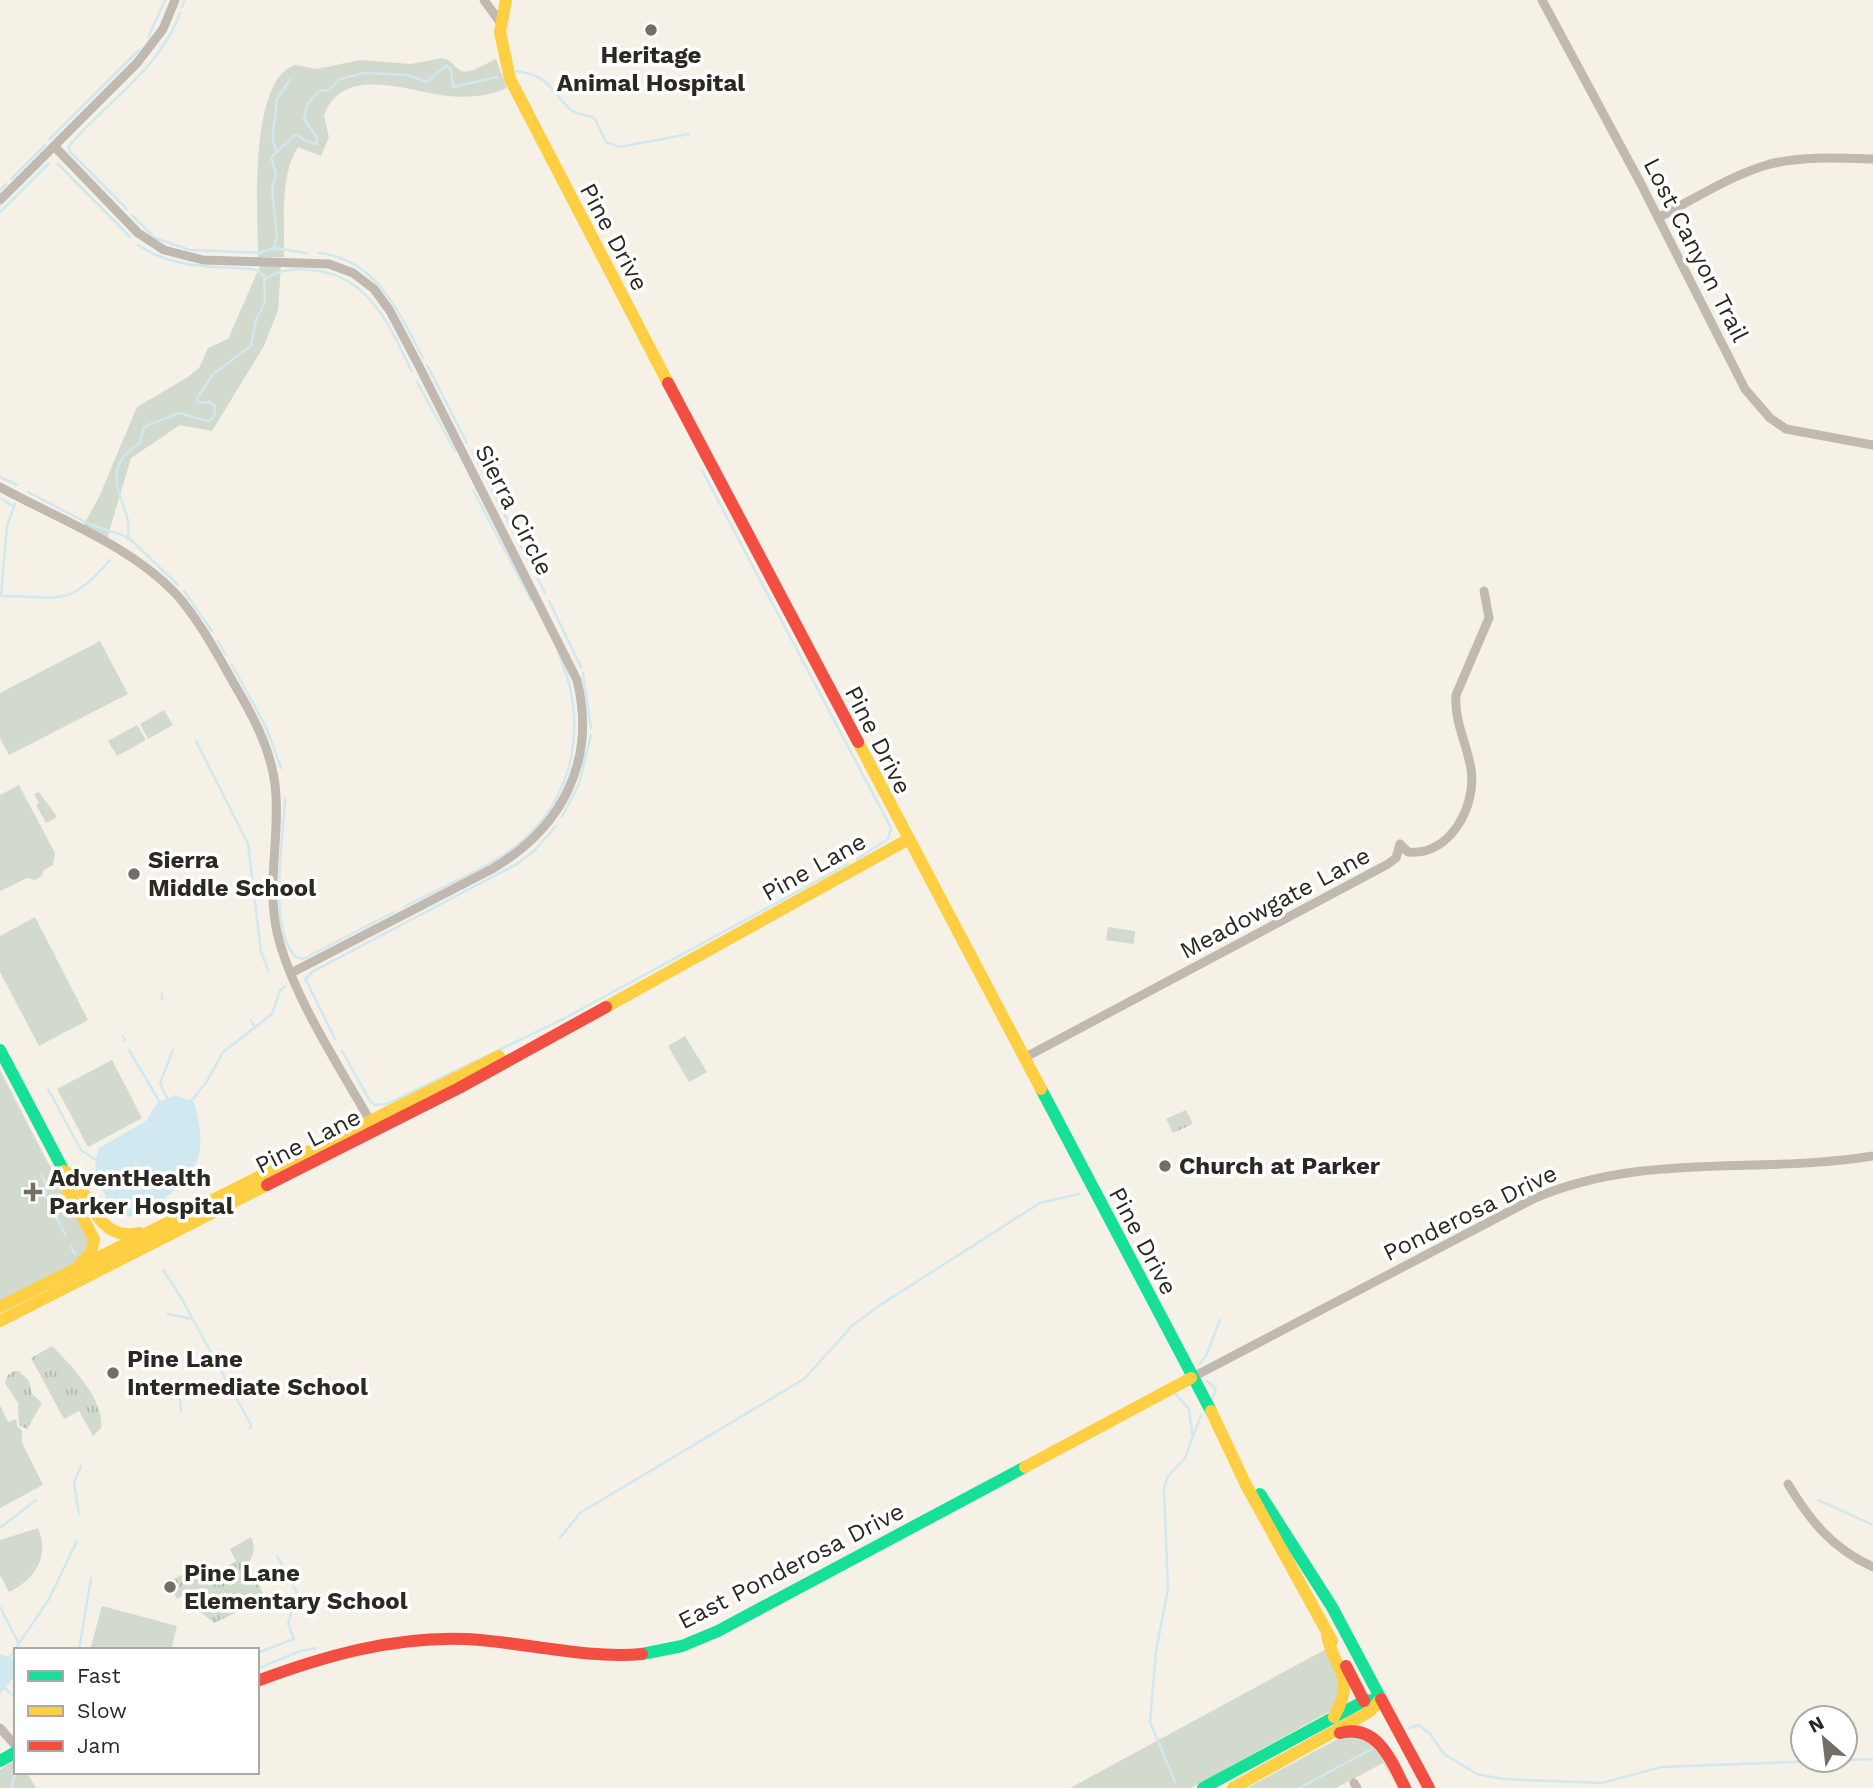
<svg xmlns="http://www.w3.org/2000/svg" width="1873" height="1788" font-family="'Work Sans',sans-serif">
  <defs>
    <pattern id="park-tufts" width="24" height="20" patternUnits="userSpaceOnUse" patternTransform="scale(1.75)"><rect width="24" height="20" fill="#d2d9cd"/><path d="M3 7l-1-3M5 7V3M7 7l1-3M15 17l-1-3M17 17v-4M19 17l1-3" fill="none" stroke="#b4bab0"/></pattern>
  </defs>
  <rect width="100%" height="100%" fill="#f6f1e7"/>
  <path fill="#d2d9cd" d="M442,58C453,60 453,67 462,71C469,75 488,62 496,59L507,88C490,96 467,98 449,96C409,92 342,63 324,116L329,137L321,156L298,147C279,176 285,224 284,257H258C258,217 248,80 295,65L317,69L360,60L411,64Z
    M260,266H281L278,310L264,346L212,431L180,425L131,458L107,539L83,526L99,497L137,407L188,377L199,368L208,348L228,339Z
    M100,641L128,694L9,755L0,738V693Z
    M164,710L173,725L148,739L140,724Z
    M137,725L146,740L117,756L108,741Z
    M19,785L55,853L53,865L44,870L42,876L35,880L27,878L0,891V795Z
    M39,792L57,817L46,823L36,805L39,803L34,794Z
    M35,917L88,1020L39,1046L0,972V936Z
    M1108,927L1135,931L1134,944L1106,940Z
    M685,1036L707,1072L689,1082L668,1046Z
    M112,1060L142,1118L88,1147L57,1089Z
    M0,1070L47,1161L87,1228L90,1246L79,1261L0,1301Z
    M0,1405L8,1422L16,1419L17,1426L22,1431V1443L43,1485L0,1508Z
    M38,1528C50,1556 35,1580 9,1592L0,1575V1540Z
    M102,1606L177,1626L171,1650H90Z
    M1328,1648L1342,1678L1334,1709L1191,1788H1070Z
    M1345,1735L1372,1740L1398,1788L1383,1763L1336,1788H1247Z
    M16,1759V1772H27L36,1788H0V1770Z"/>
  <path fill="url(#park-tufts)" d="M1186,1110L1193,1124L1173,1133L1166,1119Z
    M52,1346C70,1364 105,1400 101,1428L93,1436L79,1411L64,1419L31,1358Z
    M13,1371H19L29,1381L32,1394L42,1403L27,1429L19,1426L18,1403L5,1383L7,1376Z
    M251,1537C257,1549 252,1558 246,1569L254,1575L266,1599L214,1623L188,1602L186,1594L177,1599L168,1582L196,1567L203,1579L236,1561L230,1549Z"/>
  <path fill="#d0e8ef" d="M175,1095L194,1102C199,1119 204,1144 197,1161C188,1181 145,1224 121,1215C111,1211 107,1199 102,1189C95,1174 93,1164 99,1148L146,1121L157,1103Z
    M0,1654L16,1660V1675L0,1694Z"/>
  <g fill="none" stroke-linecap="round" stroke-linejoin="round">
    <path stroke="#d0e8ef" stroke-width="2.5" d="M182,7L185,0
      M148,38L165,0
      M515,71C551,76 547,87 570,109C578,116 586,113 595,119L606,142L619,147L689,134
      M50,139L139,50
      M276,149C268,135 278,117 276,100L291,79
      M58,164L130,237
      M11,179L45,145
      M0,190L6,184
      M127,209L70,152L69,146C105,103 161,68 180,13
      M0,212L49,163
      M132,215L155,238L190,250L260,253L274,248L307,253
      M138,245C173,269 212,266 252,269L259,271L263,276
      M273,250L277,235L272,189L276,174L271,157L296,134L308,142L317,144L316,136L304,119L307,105L319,91L330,90L340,79L364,73L408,75L426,82L447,65L451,70L453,87L497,77
      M319,253C377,259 399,313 423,358
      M264,280C279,270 292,268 310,270C369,274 389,325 412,372
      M427,365L467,443
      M417,382L455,451
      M472,451L545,593
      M702,470L891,828L888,839L857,859
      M0,477L17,485
      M473,490L531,600
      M28,492L89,524L128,537L178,585
      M2,499L13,506
      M127,539C138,507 89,475 140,443L144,427L179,413L208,421L214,417L215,406L210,402L198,403L197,398L213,374L251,346L256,320L265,302L264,275
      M184,591L212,631
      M1,595L7,526L15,504
      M0,596C59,596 67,610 110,560
      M549,601L581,667
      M218,641L226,655
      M232,665L266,727L281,768
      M583,673L591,728
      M196,741L248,844L261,952L268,970
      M285,798C284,837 267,929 296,957
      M562,817L579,784L591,735
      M404,907C439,888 480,872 512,849C575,803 590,721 558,653
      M296,957L303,959L394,912
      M305,978L335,1039
      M307,978L312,972L517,864L535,850L556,826
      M162,999V994
      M251,1020L255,1029
      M123,1036L125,1041
      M129,1050L161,1104
      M342,1051L370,1101L375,1105L387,1104L565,1018L848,864
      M48,1089L81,1150L96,1160
      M191,1101L206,1083L223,1052L272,1014L280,991L285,986
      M169,1102L160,1083L173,1050
      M41,1174L46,1184V1197L66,1236
      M70,1245L75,1254
      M163,1270L179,1294L251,1425L250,1429
      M168,1314L192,1319
      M1200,1364L1207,1354L1220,1320
      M1207,1381L1216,1389L1211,1400
      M179,1391L181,1411
      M1173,1391L1189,1409L1192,1434
      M1818,1500L1873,1525
      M79,1514L74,1483L81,1466
      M0,1528L36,1500
      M560,1538L580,1513L804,1379L852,1326L877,1307L1040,1203L1079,1194
      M0,1607L18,1642
      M79,1650L91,1578
      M257,1653L294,1639L288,1624L297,1593L277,1556
      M10,1657L49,1599L77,1541
      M257,1669L300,1651L316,1648
      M5,1688L16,1698
      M1409,1728L1419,1725L1430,1734L1444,1754L1477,1774L1502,1779L1602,1783L1661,1767L1873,1759
      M15,1731H16
      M1175,1782L1150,1722L1156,1651L1168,1589L1164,1488L1168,1476L1185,1458L1201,1415
      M11,1788L16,1771
      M1299,1788L1372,1749"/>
    <path stroke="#c0b9af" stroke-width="9" d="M484,0L500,22
      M1542,0L1641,184L1745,389L1770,418L1786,429L1873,445
      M54,146L138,233L164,250L203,260L329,264L353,273L374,289L390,311L418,364L577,680C597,761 562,828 492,869L291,973
      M0,200L137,63L163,29L175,0
      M1658,218C1694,199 1731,175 1770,164C1804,156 1839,158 1873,159
      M0,487C58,519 130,545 176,594C199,620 216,652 233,682C252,714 270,747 275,784C281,834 266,883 277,932C291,994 341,1069 373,1126
      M1400,844L1408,852C1450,857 1477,805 1471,769C1467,743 1454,722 1456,695L1489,618L1484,591
      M1024,1058L1388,864L1396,858L1400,844
      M1191,1378L1531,1200C1639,1151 1759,1175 1873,1156
      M1788,1484C1810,1521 1833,1549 1873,1567
      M0,1728L16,1746
      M1354,1783L1357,1788"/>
    <path stroke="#16e098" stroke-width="12" d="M0,1050L67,1177
      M1041,1089L1211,1411
      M1260,1494L1332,1607L1381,1699
      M642,1654L682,1646L718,1631L1025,1467
      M0,1761L16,1752
      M1203,1788L1364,1701L1381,1699"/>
    <path stroke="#ffcf43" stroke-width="12" d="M506,0L500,32L510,79L668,383
      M858,742L1041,1089
      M606,1007L907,840
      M80,1264L91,1253L94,1239L63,1181L64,1171L74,1175C89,1202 102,1242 139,1233
      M0,1307L499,1056
      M0,1321L267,1185
      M1211,1411L1246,1485L1332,1641
      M1025,1467L1191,1378
      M1327,1636C1336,1675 1357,1674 1334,1717
      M1233,1788L1369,1712L1381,1699"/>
    <path stroke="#f24e42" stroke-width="12" d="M668,383L858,742
      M267,1185L459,1088L606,1007
      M1346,1666L1364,1701
      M257,1681C324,1656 394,1636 466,1639C525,1642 583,1659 642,1654
      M1381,1699L1429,1788
      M1340,1733C1377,1723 1391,1760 1405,1788"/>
  </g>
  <g fill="#736f67" stroke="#fff" stroke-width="2.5">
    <circle cx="651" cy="30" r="7"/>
    <circle cx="134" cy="874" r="7"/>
    <circle cx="1165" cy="1166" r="7"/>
    <path d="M29.5 1181.5h7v7h7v7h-7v7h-7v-7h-7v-7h7z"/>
    <circle cx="113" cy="1373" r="7"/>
    <circle cx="170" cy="1587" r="7"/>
  </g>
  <g text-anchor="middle" stroke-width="7" stroke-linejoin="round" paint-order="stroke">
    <g font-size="24" font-weight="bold" fill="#2c2922" stroke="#fff" text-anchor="start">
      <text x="651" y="63" text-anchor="middle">Heritage<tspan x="651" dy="28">Animal Hospital</tspan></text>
      <text x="148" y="868">Sierra<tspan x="148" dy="28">Middle School</tspan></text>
      <text x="1179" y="1174">Church at Parker</text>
      <text x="49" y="1186">AdventHealth<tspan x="49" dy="28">Parker Hospital</tspan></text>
      <text x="127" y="1367">Pine Lane<tspan x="127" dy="28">Intermediate School</tspan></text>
      <text x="184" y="1581">Pine Lane<tspan x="184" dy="28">Elementary School</tspan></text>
    </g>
    <g font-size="24" fill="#2c2922" stroke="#fff">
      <text transform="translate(614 237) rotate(62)" y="8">Pine Drive</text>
      <text transform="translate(1696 250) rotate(63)" y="8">Lost Canyon Trail</text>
      <text transform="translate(514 510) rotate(63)" y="8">Sierra Circle</text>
      <text transform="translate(878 740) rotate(63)" y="8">Pine Drive</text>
      <text transform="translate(814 867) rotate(-29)" y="8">Pine Lane</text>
      <text transform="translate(1275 903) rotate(-28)" y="8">Meadowgate Lane</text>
      <text transform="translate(308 1141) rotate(-27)" y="8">Pine Lane</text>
      <text transform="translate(1470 1213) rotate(-26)" y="8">Ponderosa Drive</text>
      <text transform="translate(1143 1241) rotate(62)" y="8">Pine Drive</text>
      <text transform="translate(791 1566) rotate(-27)" y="8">East Ponderosa Drive</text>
    </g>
  </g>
  <rect x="14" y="1648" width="245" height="126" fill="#ffffff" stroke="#aba9a7" stroke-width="2"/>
  <rect x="28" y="1671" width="35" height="10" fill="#16e098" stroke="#aba9a7" stroke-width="2"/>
  <text x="77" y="1683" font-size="21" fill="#2c2922">Fast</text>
  <rect x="28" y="1706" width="35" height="10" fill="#ffcf43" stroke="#aba9a7" stroke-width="2"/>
  <text x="77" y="1718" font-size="21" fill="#2c2922">Slow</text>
  <rect x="28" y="1741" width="35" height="10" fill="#f24e42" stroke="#aba9a7" stroke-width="2"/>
  <text x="77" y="1753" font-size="21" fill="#2c2922">Jam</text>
  <g transform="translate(1824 1739) rotate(332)"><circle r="33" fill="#ffffff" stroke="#aba9a7" stroke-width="2"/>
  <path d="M0-5L12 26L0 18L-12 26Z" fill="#736f67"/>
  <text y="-10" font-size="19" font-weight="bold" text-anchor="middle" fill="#2c2922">N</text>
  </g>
</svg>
